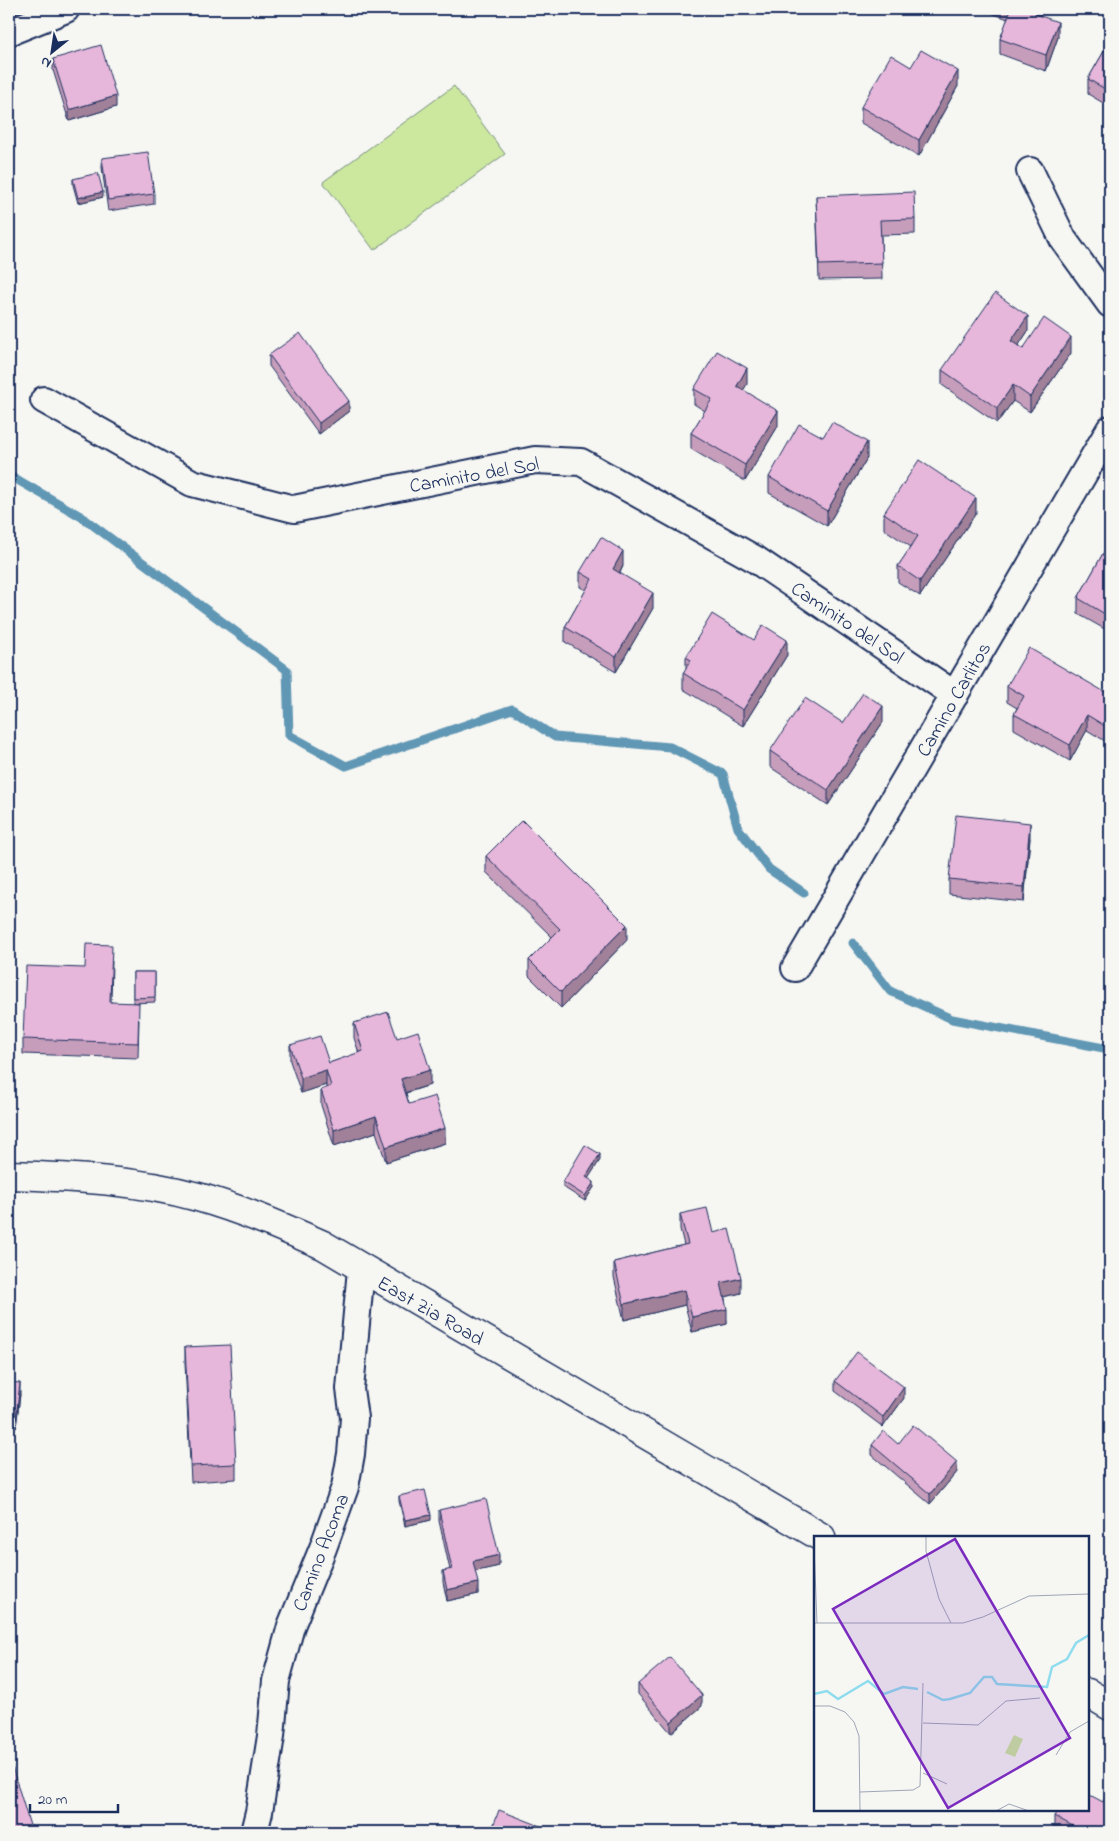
<svg xmlns="http://www.w3.org/2000/svg" width="1119" height="1841" font-family="'Indie Flower',sans-serif">
  <rect width="100%" height="100%" fill="#f6f6f2"/>
  <filter id="ink" filterUnits="userSpaceOnUse"><feTurbulence type="fractalNoise" baseFrequency=".02" numOctaves="2"/><feDisplacementMap in="SourceGraphic" scale="10" xChannelSelector="R" yChannelSelector="G"/><feConvolveMatrix kernelMatrix="1 2 1 2 8 2 1 2 1" color-interpolation-filters="sRGB"/></filter>
  <g filter="url(#ink)">
    <path fill="#cce89e" stroke="#748c7e" d="M454,86L505,154L374,250L323,182Z"/>
    <g fill="none" stroke-linecap="round" stroke-linejoin="round">
      <path stroke="#6197b4" stroke-width="9" d="M9,475L82,517L287,670L289,735L346,766L512,709L555,737L670,747L723,774L738,828L769,869L804,893
        M853,943L890,991L952,1019L1109,1049L1110,1051"/>
      <g stroke="#1b2f5e" stroke-width="30">
        <path id="minor" d="M9,32L66,9
          M1030,171L1063,239L1110,304
          M44,400L192,483L294,509L535,460L581,462L755,559L955,695
          M795,968L1110,429
          M254,1832L259,1812L271,1736L276,1681L291,1626L323,1548L345,1487L351,1454L354,1418L350,1389L361,1269"/>
      </g>
      <g stroke="#1b2f5e" stroke-width="31">
        <path id="tertiary" d="M9,1175C72,1177 137,1180 198,1197C241,1209 282,1227 323,1245L821,1537
          M1088,1693L1110,1706"/>
      </g>
      <use href="#minor" stroke="#f6f6f2" stroke-width="26"/>
      <use href="#tertiary" stroke="#f6f6f2" stroke-width="28"/>
    </g>
    <path fill="#c69dbb" stroke="#1b2f5e" d="M980,9H1043L1040,16L1058,37L1046,71L1000,54V39L1008,19Z
      M1110,41V107L1088,94V79Z
      M53,59L116,107L69,121L53,70Z
      M958,86L919,156L861,123V107Z
      M102,158L154,194V204L108,211L102,168Z
      M73,179L103,197L78,203L73,185Z
      M816,196L915,219V234L881,235L882,279L819,280Z
      M1028,331L1018,346L1023,349L1071,353L1030,412L1013,401L997,423L942,385V370Z
      M269,355L349,411L319,434L269,366Z
      M747,384L743,390L778,426L745,481L691,449V433L705,411L694,404V389Z
      M823,437L867,458L827,526L769,493V477Z
      M884,513H976L920,596L898,582V566L911,547L884,529Z
      M1110,541V632L1078,614V598Z
      M623,566L620,573L653,608L616,672L565,642V627L586,590L580,587V572Z
      M754,640L787,655L743,726L683,689V673L686,669V657Z
      M1007,686L1110,695V744L1087,730L1070,761L1014,729V714L1017,708L1007,702Z
      M883,722L828,805L770,767V751L843,723Z
      M1030,838L1024,902L949,894V879Z
      M486,856L627,940L561,1008L529,976V960L552,937L486,872Z
      M112,961L111,1002L139,1019L138,1058L23,1054V1039L85,968Z
      M133,972H155V1002L133,1003Z
      M354,1023L397,1038L430,1085L406,1093L409,1104L445,1143L386,1162L376,1132L334,1146L321,1105V1090L326,1088V1085L301,1093L290,1061V1045L329,1063L359,1053L354,1038Z
      M600,1160L588,1178L594,1187L585,1201L563,1187V1182Z
      M680,1214L713,1233L741,1293L725,1297L727,1324L692,1332L685,1305L624,1320L614,1277V1262L684,1245L680,1229Z
      M1110,1267V1288L1108,1287V1271Z
      M185,1347L236,1464V1479L191,1482L185,1363Z
      M835,1381L904,1398L883,1427L835,1391Z
      M9,1382L20,1394L16,1428H9Z
      M872,1445L957,1472L930,1504L872,1455Z
      M399,1496L431,1520L405,1526L399,1501Z
      M439,1510L499,1566L475,1571L478,1594L447,1601L443,1582V1571L450,1570L439,1521Z
      M638,1684L702,1706L671,1733L638,1694Z
      M1103,1802L1110,1832H1057L1054,1831V1816Z"/>
    <path fill="#a18099" stroke="#1b2f5e" d="M1037,9H1043L1035,29V14Z
      M1058,22V37L1046,71V55Z
      M958,71V86L919,156V140Z
      M116,96V107L69,121V110Z
      M103,192V197L78,203V198Z
      M1028,316V331L1011,357V341Z
      M1071,337V353L1030,412V397Z
      M747,368V384L737,401V386Z
      M1013,385V401L997,423V408Z
      M349,401V411L319,434V423Z
      M778,411V426L745,481V465Z
      M867,442V458L827,526V511Z
      M976,498V513L920,596V581Z
      M623,551V566L613,584V569Z
      M653,593V608L616,672V657Z
      M787,640V655L743,726V710Z
      M883,706V722L828,805V790Z
      M1087,715V730L1070,761V745Z
      M1030,823V838L1024,902V887Z
      M627,925V940L561,1008V992Z
      M326,1070V1085L301,1093V1078Z
      M430,1070V1085L401,1094V1079Z
      M376,1116V1132L334,1146V1130Z
      M445,1128V1143L386,1162V1147Z
      M600,1154V1160L586,1182V1177Z
      M594,1182V1187L585,1201V1196Z
      M741,1278V1293L721,1298V1283Z
      M685,1290V1305L624,1320V1304Z
      M727,1309V1324L692,1332V1317Z
      M20,1383V1394L16,1428V1418Z
      M904,1387V1398L883,1427V1417Z
      M957,1462V1472L930,1504V1494Z
      M431,1515V1520L405,1526V1520Z
      M499,1555V1566L473,1572V1561Z
      M478,1583V1594L447,1601V1590Z
      M702,1695V1706L671,1733V1722Z"/>
    <path fill="#e6b7da" stroke="#1b2f5e" d="M1011,9H1037L1035,14L1058,22L1046,55L1000,39Z
      M1110,41V92L1088,79Z
      M101,45L116,96L69,110L53,59Z
      M921,50L958,71L919,140L861,107L891,55L911,67Z
      M148,152L154,194L108,200L102,158Z
      M98,173L103,192L78,198L73,179Z
      M914,192L915,219L880,220L882,263L819,265L816,196Z
      M995,293L1028,316L1011,341L1023,349L1044,318L1071,337L1030,397L1013,385L997,408L942,370Z
      M300,333L349,401L319,423L269,355Z
      M717,351L747,368L737,386L778,411L745,465L691,433L712,399L694,389Z
      M832,422L867,442L827,511L769,477L799,424L823,437Z
      M919,460L976,498L920,581L898,566L918,536L884,513Z
      M601,537L623,551L613,569L653,593L616,657L565,627L592,579L580,572Z
      M1110,541V617L1078,598Z
      M712,614L754,640L763,625L787,640L743,710L683,673L691,660L686,657Z
      M1029,648L1110,695V729L1087,715L1070,745L1014,714L1024,696L1007,686Z
      M863,693L883,706L828,790L770,751L805,698L843,723Z
      M956,815L1030,823L1024,887L949,879Z
      M522,820L627,925L561,992L529,960L560,929L486,856Z
      M86,944L112,945L110,1002L139,1003L138,1043L23,1039L26,966L85,968Z
      M133,972H155V997L133,998Z
      M388,1012L397,1038L418,1031L430,1070L401,1079L409,1104L435,1096L445,1128L386,1147L376,1116L334,1130L321,1090L331,1086L326,1070L301,1078L290,1045L320,1036L329,1063L363,1051L354,1023Z
      M585,1145L600,1154L586,1177L594,1182L585,1196L563,1182Z
      M707,1208L713,1233L729,1229L741,1278L721,1283L727,1309L692,1317L685,1290L624,1304L614,1262L688,1244L680,1214Z
      M1110,1267V1273L1108,1271Z
      M230,1345L236,1464L191,1466L185,1347Z
      M857,1352L904,1387L883,1417L835,1381Z
      M9,1382L20,1383L16,1418L9,1417Z
      M913,1425L957,1462L930,1494L872,1445L883,1431L898,1444Z
      M425,1490L431,1515L405,1520L399,1496Z
      M486,1499L499,1555L473,1561L478,1583L447,1590L443,1571L452,1569L439,1510Z
      M670,1657L702,1695L671,1722L638,1684Z
      M9,1757L32,1832H9Z
      M1109,1791H1110V1832H1084L1054,1816L1058,1810H1088V1794L1103,1802Z
      M499,1810L548,1829L547,1832H491Z"/>
  </g>
  <g text-anchor="middle" stroke-width="4" stroke-linejoin="round" paint-order="stroke">
    <g font-size="20" fill="#1b2f5e" stroke="#f6f6f2">
      <text transform="translate(474 474) rotate(-10)" y="7">Caminito del Sol</text>
      <text transform="translate(848 622) rotate(34)" y="7">Caminito del Sol</text>
      <text transform="translate(953 699) rotate(-60)" y="7">Camino Carlitos</text>
      <text transform="translate(431 1310) rotate(30)" y="7">East Zia Road</text>
      <text transform="translate(320 1552) rotate(-69)" y="7">Camino Acoma</text>
    </g>
  </g>
  <g transform="translate(814 1536)">
    <rect width="275" height="275" fill="#f6f6f2"/>
    <path d="M200,199L209,203L201,221L191,217Z" fill="#cce89e"/>
    <path fill="none" stroke="#8fdcee" stroke-width="2.5" d="M113,156L129,164L136,163L156,157L170,141H178L183,148L233,151L238,131L253,123L262,107L275,99M0,158L13,155L24,163L54,145L70,158L89,151L104,153"/>
    <path fill="none" stroke="#9ea6b7" stroke-width="1" d="M112,0V15L125,63L137,87M0,9L3,87M0,87H149L169,81L215,60L275,58M0,170H16L31,176L40,186L45,200L46,275M109,187L164,189L192,165L226,162M242,219L256,196L275,185M109,237L133,248M46,256L99,254L106,250L109,147M182,275L195,268L215,275"/>
    <path fill="#7b2cbf" fill-opacity="0.15" stroke="#7b2cbf" stroke-width="2.5" d="M141,3L256,202L134,272L19,73Z"/>
    <rect width="275" height="275" fill="none" stroke="#1b2f5e" stroke-width="2.5"/>
  </g>
  <rect width="1119" height="1841" fill="none" stroke="#f6f6f2" stroke-width="30"/>
  <rect x="15" y="15" width="1089" height="1811" fill="none" stroke="#1b2f5e" stroke-width="2" filter="url(#ink)"/>
  <g transform="translate(52 52) rotate(210)" stroke="#f6f6f2" stroke-width="4" paint-order="stroke">
  <path d="M0-4L9 19L0 12L-9 19Z" fill="#1b2f5e"/>
  <text y="-8" font-size="14" font-weight="bold" text-anchor="middle" fill="#1b2f5e">N</text>
  </g>
  <path d="M30 1804v8h88v-8" fill="none" stroke="#1b2f5e" stroke-width="2.5"/>
  <text x="38" y="1804" font-size="15" fill="#1b2f5e" stroke="#f6f6f2" stroke-width="4" paint-order="stroke">20 m</text>
</svg>
